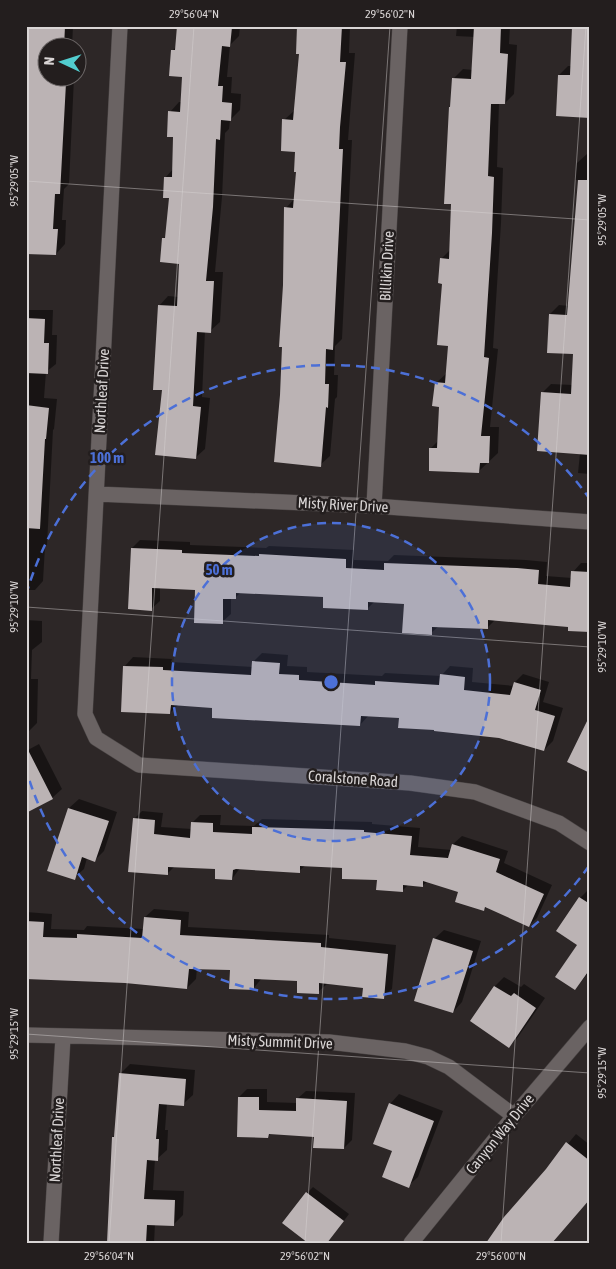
<svg xmlns="http://www.w3.org/2000/svg" width="616" height="1269" font-family="'Asap Condensed',sans-serif">
  <rect width="100%" height="100%" fill="#2d2727"/>
  <path fill="#0007" d="M26,26H73L72,48H48V78H74L69,184L64,189L62,220H66L65,244L56,254Z
    M178,26H240L239,36L230,45L227,77H232L231,93L241,94L240,110L230,120L229,129L225,133L222,197L215,272H223L220,322L210,331H205L202,397L210,398L205,449L195,458L163,389L159,306L168,296L179,297L181,263L163,239L167,235L170,197L165,178L173,169L175,136L170,112L179,102H181L183,76L173,50L176,47Z
    M298,26H350L349,53H355L348,140H352L342,339L335,346L334,375H338L337,397L335,399L330,456L320,465L282,395L286,208L295,198L297,171L296,151L284,120L295,110L300,53Z
    M457,26H510L509,44L517,45L514,94L505,103H499L497,167L503,168L501,223L493,348L498,349L490,427H499L498,453L479,471L431,448L439,440L440,406L436,383L447,373L449,345L441,259L451,249L453,79L463,69L473,70L475,37L456,36Z
    M574,26H590V116L559,75L568,66H571Z
    M590,119V474L578,473L580,453L542,393L551,384L573,385L574,353L550,314L559,305L569,306L577,197L578,180H575L577,163L587,154Z
    M26,310H53L52,335H57L56,364L46,372L44,398L57,399L54,429L53,430L47,545L45,547L43,581L35,590H26Z
    M140,540L190,542V545L266,548L269,546L354,550V560L388,561L394,555L526,560L547,562L546,576L572,578L573,572L581,563H590V631L569,626L496,619L487,628L439,626L431,633L405,603L375,601L368,608L324,596L241,592L235,598H231V614L222,622L196,589L160,588V601L151,609L132,548Z
    M26,620L42,621V642L32,650L31,679H38L37,723L28,732H26Z
    M262,653L288,655L287,666L307,667V672L382,676L385,673L441,676L450,666L473,668L472,682L514,686L515,682L523,674L549,682L543,702L563,708L553,741L544,750L500,737L400,717L369,715L360,725L214,707L178,705L170,713L125,666L133,657L172,659L171,662L253,667V662Z
    M39,744L62,789L52,798L26,751Z
    M79,799L117,812L104,851L94,861L87,858L84,869L74,878L49,870L69,808Z
    M142,811L163,813L161,827L192,829V823L200,815H221L220,825L254,826L262,819L372,822V824L420,828L418,847L452,850L453,844L462,836L508,851L504,863L552,885L537,918L529,926L487,906L484,910L460,891L428,881L422,886L408,885L402,891L378,879L344,866L306,865L299,871L240,868L232,879L217,868L175,866L167,874L134,819Z
    M590,888V971L575,989L579,945L558,930L580,898Z
    M154,909L189,912L188,927L329,935V938L396,945L392,989L383,997L365,987L327,984L318,992L299,980L262,978L253,989L231,969L197,968L196,979L187,988L125,982L26,978V912L52,914L51,929L84,930L87,926L144,929L145,917Z
    M444,930L481,941L462,1002L453,1012L434,939Z
    M504,977L521,987L524,984L545,998L518,1037L509,1046L495,986Z
    M130,1064L195,1070L193,1095L183,1104L167,1103L165,1130H168L167,1150L157,1159H155L153,1190L184,1191L183,1215L173,1225L155,1224L154,1243H108L113,1137L115,1135L120,1074Z
    M247,1089H267V1102L297,1103V1099L306,1091L355,1093L352,1140L344,1148L315,1136L271,1133L268,1136L239,1097Z
    M399,1094L443,1111L418,1177L408,1186L393,1151L390,1104Z
    M576,1134L590,1145V1199L547,1169Z
    M313,1187L349,1214L327,1243H310L307,1193Z"/>
  <path fill="#bbb3b4" d="M26,26H65L64,48H48V81L66,83L60,194H55L53,229H58L56,255L26,254Z
    M177,26L232,27L230,47L222,46L218,86H223L222,102L232,103L231,121L221,120L220,140L216,139L213,207L206,281H214L211,333L197,332L193,406L201,407L196,459L155,455L162,390H153L158,305L177,306L179,264L160,262L162,238H165L169,198H163L164,177H172L173,137H167L168,111L180,112L182,77L169,76L171,50H175Z
    M297,26H342L340,62H346L340,127L339,149H343L333,350L326,349L325,384H329L328,408L326,407L321,467L274,462L280,395L282,347H279L283,285L284,207L293,208L296,172H294L295,152L281,151L282,119L293,120L299,54H296Z
    M474,26H501L500,53L508,54L505,104H491L488,176L494,177L492,233L484,357L489,358L481,436H490L489,463H480L479,473L429,471V448H437L439,407L432,406L435,382L445,383L448,346L437,345L442,284L438,283L440,258L449,259L451,204H444L449,107H450L452,78L471,79Z
    M572,27L590,28V118L556,116L558,75H570Z
    M578,180H590V455L537,451L541,392L571,394L573,354L547,353L549,314L567,315Z
    M26,318L45,319L44,343H49L48,374L26,373Z
    M26,405L49,408L46,439H45L40,529L26,528Z
    M131,548L182,550V553L259,556V554L346,559V568L384,570V563L517,568L539,570L538,584L570,587L571,571L590,572V632L568,631V627L488,620V629L432,627V635L402,633L404,604L368,602V610L323,608V597L236,593V599H223V624L194,623L195,590L152,588V611L128,609Z
    M252,661L280,663L279,674L299,675V680L375,685V681L439,685L440,674L465,677L464,690L510,695L514,682L541,690L535,710L555,716L544,751L499,738L434,731V730L398,728L399,718L361,716L360,726L212,718V708L171,705L170,714L121,712L123,666L163,667V670L251,675Z
    M590,715V773L567,762Z
    M26,746L53,799L26,813Z
    M68,808L109,821L95,862L82,857L75,880L47,871Z
    M133,818L155,820L154,834L190,838L191,822L213,823V832L252,834V827L364,830V832L412,836L410,855L448,858L452,844L500,859L496,872L544,894L529,927L485,907L484,911L455,902L458,892L423,881V887L403,885V892L376,890L377,880L342,879V868L300,866V873L236,869L233,870L232,880L215,879V869L168,867V875L128,872Z
    M579,897L590,904V969L575,990L555,977L577,945L556,931Z
    M144,917L181,920L180,935L321,943V947L388,954L384,999L362,997L363,988L319,983V994L297,993V981L254,979V990L229,989L230,970L189,969L187,989L125,983L26,979V921L44,922L43,937L77,938V934L142,938Z
    M433,938L473,951L453,1013L414,1001Z
    M494,986L511,996L514,993L536,1008L509,1048L470,1021Z
    M119,1073L186,1079L184,1106L159,1104L156,1139H159L158,1161L147,1160L144,1199L175,1200L174,1226L147,1225L146,1243H107L112,1137H114Z
    M238,1097H259V1110L296,1111V1098L347,1101L344,1149L313,1148L314,1137L269,1134L268,1138L237,1137Z
    M389,1103L434,1121L409,1188L382,1177L392,1151L373,1144Z
    M566,1142L590,1161V1199L552,1243H486L504,1217L546,1169Z
    M306,1192L344,1221L327,1243H308L282,1223Z"/>
  <g fill="none" stroke-linecap="round" stroke-linejoin="round">
    <g stroke="#484343" stroke-width="16">
      <path id="minor" d="M120,26L85,714L96,738L139,765L410,783L475,792L559,823L590,843
        M97,494L374,506L590,522
        M374,506L400,26
        M26,1035L329,1042L405,1051L428,1057L449,1067L514,1116
        M51,1243L63,1037
        M411,1243L514,1116L590,1027"/>
    </g>
    <use href="#minor" stroke="#6a6363" stroke-width="15"/>
  </g>
  <path fill="none" stroke="#d9d5d5" stroke-width="1" stroke-opacity="0.45" d="M26,181L590,220M26,607L590,647M26,1034L590,1073M109,1243L194,26M305,1243L390,26M501,1243L586,26"/>
  <circle cx="331" cy="682" r="159" fill="#4c70d7" fill-opacity=".12"/>
  <g fill="none" stroke="#4c70d7" stroke-width="2.5" stroke-dasharray="9 6">
    <circle cx="331" cy="682" r="159"/>
    <path d="M589 866A317 317 0 0 1 26 769M26 595A317 317 0 0 1 589 498"/>
  </g>
  <g text-anchor="middle" stroke-width="5" stroke-linejoin="round" paint-order="stroke">
    <g font-size="15" fill="#d9d5d5" stroke="#231e1e">
      <text transform="translate(387 266) rotate(-87)" y="5">Billikin Drive</text>
      <text transform="translate(102 391) rotate(-87)" y="5">Northleaf Drive</text>
      <text transform="translate(343 505) rotate(3)" y="5">Misty River Drive</text>
      <text transform="translate(353 779) rotate(4)" y="5">Coralstone Road</text>
      <text transform="translate(280 1042) rotate(2)" y="5">Misty Summit Drive</text>
      <text transform="translate(500 1134) rotate(-51)" y="5">Canyon Way Drive</text>
      <text transform="translate(57 1140) rotate(-87)" y="5">Northleaf Drive</text>
    </g>
  </g>
  <circle cx="331" cy="682" r="8" fill="#4c70d7" stroke="#231e1e" stroke-width="2.5"/>
  <g font-size="15" text-anchor="middle" font-weight="bold" fill="#4c70d7" stroke="#231e1e" stroke-width="5" stroke-linejoin="round" paint-order="stroke">
    <text x="107" y="463">100 m</text>
    <text x="219" y="575">50 m</text>
  </g>
  <rect width="616" height="1269" fill="none" stroke="#231e1e" stroke-width="55"/>
  <g transform="translate(62 62) rotate(274)"><circle r="24" fill="#231e1e" stroke="#6c6767"/>
  <path d="M0-4L9 19L0 12L-9 19Z" fill="#52cdcf"/>
  <text y="-8" font-size="14" font-weight="bold" text-anchor="middle" fill="#d9d5d5">N</text>
  </g>
  <rect x="28" y="28" width="560" height="1214" fill="none" stroke="#d9d5d5" stroke-width="2"/>
  <g font-size="12" text-anchor="middle" fill="#d9d5d5">
    <text x="194" y="18">29°56'04"N</text>
    <text x="390" y="18">29°56'02"N</text>
    <text transform="translate(14 181) rotate(-90)" y="4">95°29'05"W</text>
    <text transform="translate(602 220) rotate(-90)" y="4">95°29'05"W</text>
    <text transform="translate(14 607) rotate(-90)" y="4">95°29'10"W</text>
    <text transform="translate(602 647) rotate(-90)" y="4">95°29'10"W</text>
    <text transform="translate(14 1034) rotate(-90)" y="4">95°29'15"W</text>
    <text transform="translate(602 1073) rotate(-90)" y="4">95°29'15"W</text>
    <text x="109" y="1260">29°56'04"N</text>
    <text x="305" y="1260">29°56'02"N</text>
    <text x="501" y="1260">29°56'00"N</text>
  </g>
</svg>
